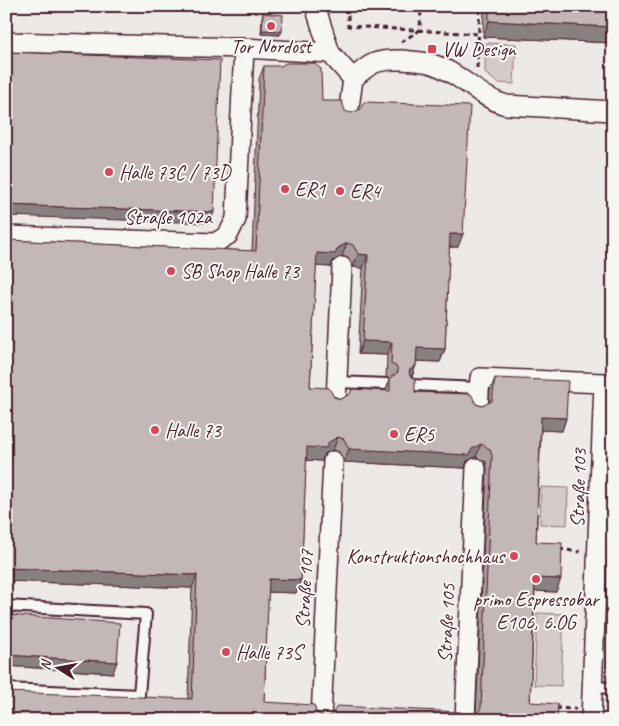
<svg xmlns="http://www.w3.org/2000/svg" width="619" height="726" font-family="Caveat,sans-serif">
  <rect width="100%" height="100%" fill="#ece9e6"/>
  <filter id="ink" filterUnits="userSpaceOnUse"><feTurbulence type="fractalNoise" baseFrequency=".02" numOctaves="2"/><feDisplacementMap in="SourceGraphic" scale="10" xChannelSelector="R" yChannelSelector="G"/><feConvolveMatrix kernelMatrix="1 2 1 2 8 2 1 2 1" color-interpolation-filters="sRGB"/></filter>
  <g filter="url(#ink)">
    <path fill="#d4cbca" stroke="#8f757a" d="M485,43L516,44L514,84L498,83L485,73Z
      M541,487L568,488L567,525L540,524Z
      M602,596H613V624H601Z
      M537,613L564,614L561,686L534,685Z"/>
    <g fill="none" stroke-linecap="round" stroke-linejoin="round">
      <g stroke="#4a1f2b" stroke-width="14">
        <path id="lane" d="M337,382L386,384
          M411,385L479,388
          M6,606L146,614L139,695L6,689
          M593,687L613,688"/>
      </g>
      <g stroke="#4a1f2b" stroke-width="22">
        <path id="street" d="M315,6L330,53
          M6,42L244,48L330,53L353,79
          M353,79C370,63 377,59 401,60C411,61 422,61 432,64C459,72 478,97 506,105L613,111
          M348,115L353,79
          M6,236L215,243L228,235L236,219L244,48
          M336,401L342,267
          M478,408L480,378L604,383L591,720
          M321,719L333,461
          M465,720L476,468"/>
      </g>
      <path stroke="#4a1f2b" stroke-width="3" stroke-dasharray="5 4" stroke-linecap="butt" d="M348,6V26L478,34
        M401,42L420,30L421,6
        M477,68L480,6
        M559,549L580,552
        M555,708L576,709"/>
      <use href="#lane" stroke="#f6f6f2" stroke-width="10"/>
      <use href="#street" stroke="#f6f6f2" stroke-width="19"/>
    </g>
    <path fill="#a99d9d" stroke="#4a1f2b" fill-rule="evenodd" d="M484,6H613V43L483,37Z
      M263,13L282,31L280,35L261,34L262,17Z
      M264,66L322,101L345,111L458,247H449L445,349L440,362L416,361V365L412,377L415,392L476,404L482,406L489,403L490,391L495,378L566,418L562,431L541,430L536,542L556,592L535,591L530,702L557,720H6L188,699L192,588L6,581V240L252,251L259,79ZM342,256L348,258L353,267L363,268L358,354L387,355L386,377L390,379L386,390L341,399L310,387L316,266L331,267L333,261ZM333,450L339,452L344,462L465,468L467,461L476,457L486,462L487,468L476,715L475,717L469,718L331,716L325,717L316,712L264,702L268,592L296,593L301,580L306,460L322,461L324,454Z
      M8,615L113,673L6,666V620Z"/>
    <path fill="#898080" stroke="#4a1f2b" d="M489,21L613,27V43L483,37Z
      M262,30L282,31L280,35L261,34Z
      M6,205L214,212L210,223L6,216Z
      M450,234H463L458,247H445Z
      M347,243L342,256L333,261L331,267L312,266L317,253L338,248Z
      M358,254L368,255L363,268L353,267Z
      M363,341L392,342L387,355L358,354Z
      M417,348L445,349L440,362L412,361Z
      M416,365L411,378L404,384L409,371Z
      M541,417L566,418L562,431L537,430Z
      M338,437L333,450L324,454L322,461L302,460L307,447Z
      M481,444L476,457L467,461L465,468L344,462L349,449Z
      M6,568L197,575L192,588L6,581Z
      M535,578L561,579L556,592L531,591Z
      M269,579L301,580L296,593L264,592Z
      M6,655L117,662L113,673L6,666Z"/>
    <path fill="#c4b7b7" stroke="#4a1f2b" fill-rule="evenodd" d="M489,6H613V27L489,21Z
      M263,13L283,15L282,31L262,30Z
      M6,52L220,60L214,212L6,205Z
      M286,63H314L321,69L322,101H342L345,111L351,113L361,109L364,102L470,106L463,234H450L445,349L417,348L416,365L409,371L410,376L415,379V392L471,394L476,404L482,406L492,401L495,378L568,381L566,418L541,417L536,542L562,543L561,579L535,578L530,702L558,704L557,720H6V692L192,699L197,575L6,568V240L256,251L264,66H281ZM347,243L353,245L358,254L368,255L363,341L392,342L391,364L397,367L398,372L390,378V391L352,389L350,394L341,399L334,397L329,388L310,387L317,253L335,254L338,248ZM338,437L344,439L349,449L469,455L472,449L481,444L490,449L492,456L481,708L475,717L469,718L460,712L337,706L331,716L325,717L316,712L314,705L264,702L269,579L301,580L307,447L326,448L329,442Z
      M8,615L120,623L117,662L6,655V639Z"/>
  </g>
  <g fill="#d1495b" stroke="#f6f6f2" stroke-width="2">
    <circle cx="271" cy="26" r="5"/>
    <rect x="427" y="44" width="10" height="10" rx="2.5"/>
    <circle cx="109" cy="172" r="5"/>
    <circle cx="285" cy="189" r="5"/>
    <circle cx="340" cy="191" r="5"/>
    <circle cx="171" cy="271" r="5"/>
    <circle cx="155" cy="430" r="5"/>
    <circle cx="394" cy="434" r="5"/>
    <circle cx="514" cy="556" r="5"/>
    <circle cx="536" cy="579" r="5"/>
    <circle cx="226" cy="652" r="5"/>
  </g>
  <g text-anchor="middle" stroke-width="4" stroke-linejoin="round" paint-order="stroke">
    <g font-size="20" fill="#4a1f2b" stroke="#f6f6f2" text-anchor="start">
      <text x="271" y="53" text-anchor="middle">Tor Nordost</text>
      <text x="442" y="56">VW Design</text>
      <text x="119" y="179">Halle 73C / 73D</text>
      <text x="295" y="196">ER1</text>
      <text x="350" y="198">ER4</text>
      <text x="181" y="278">SB Shop Halle 73</text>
      <text x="165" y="437">Halle 73</text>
      <text x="404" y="441">ER5</text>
      <text x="504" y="563" text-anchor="end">Konstruktionshochhaus</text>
      <text x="536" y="606" text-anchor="middle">primo Espressobar<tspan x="536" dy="23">E106, 6.OG</tspan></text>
      <text x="236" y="659">Halle 73S</text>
    </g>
    <g font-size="20" fill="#4a1f2b" stroke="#f6f6f2">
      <text x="168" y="224">Straße 102a</text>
      <text transform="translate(578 488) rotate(-88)" y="7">Straße 103</text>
      <text transform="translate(304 589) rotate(-87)" y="7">Straße 107</text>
      <text transform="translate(446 623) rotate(-87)" y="7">Straße 105</text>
    </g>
  </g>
  <rect width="619" height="726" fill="none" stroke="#f6f6f2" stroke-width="25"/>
  <rect x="12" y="12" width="594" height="701" fill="none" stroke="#4a1f2b" stroke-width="2" filter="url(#ink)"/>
  <g transform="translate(58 668) rotate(281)" stroke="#f6f6f2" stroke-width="4" paint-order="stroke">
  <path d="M0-4L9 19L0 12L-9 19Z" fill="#4a1f2b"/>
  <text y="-8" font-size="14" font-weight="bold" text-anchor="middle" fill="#4a1f2b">N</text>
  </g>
</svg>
